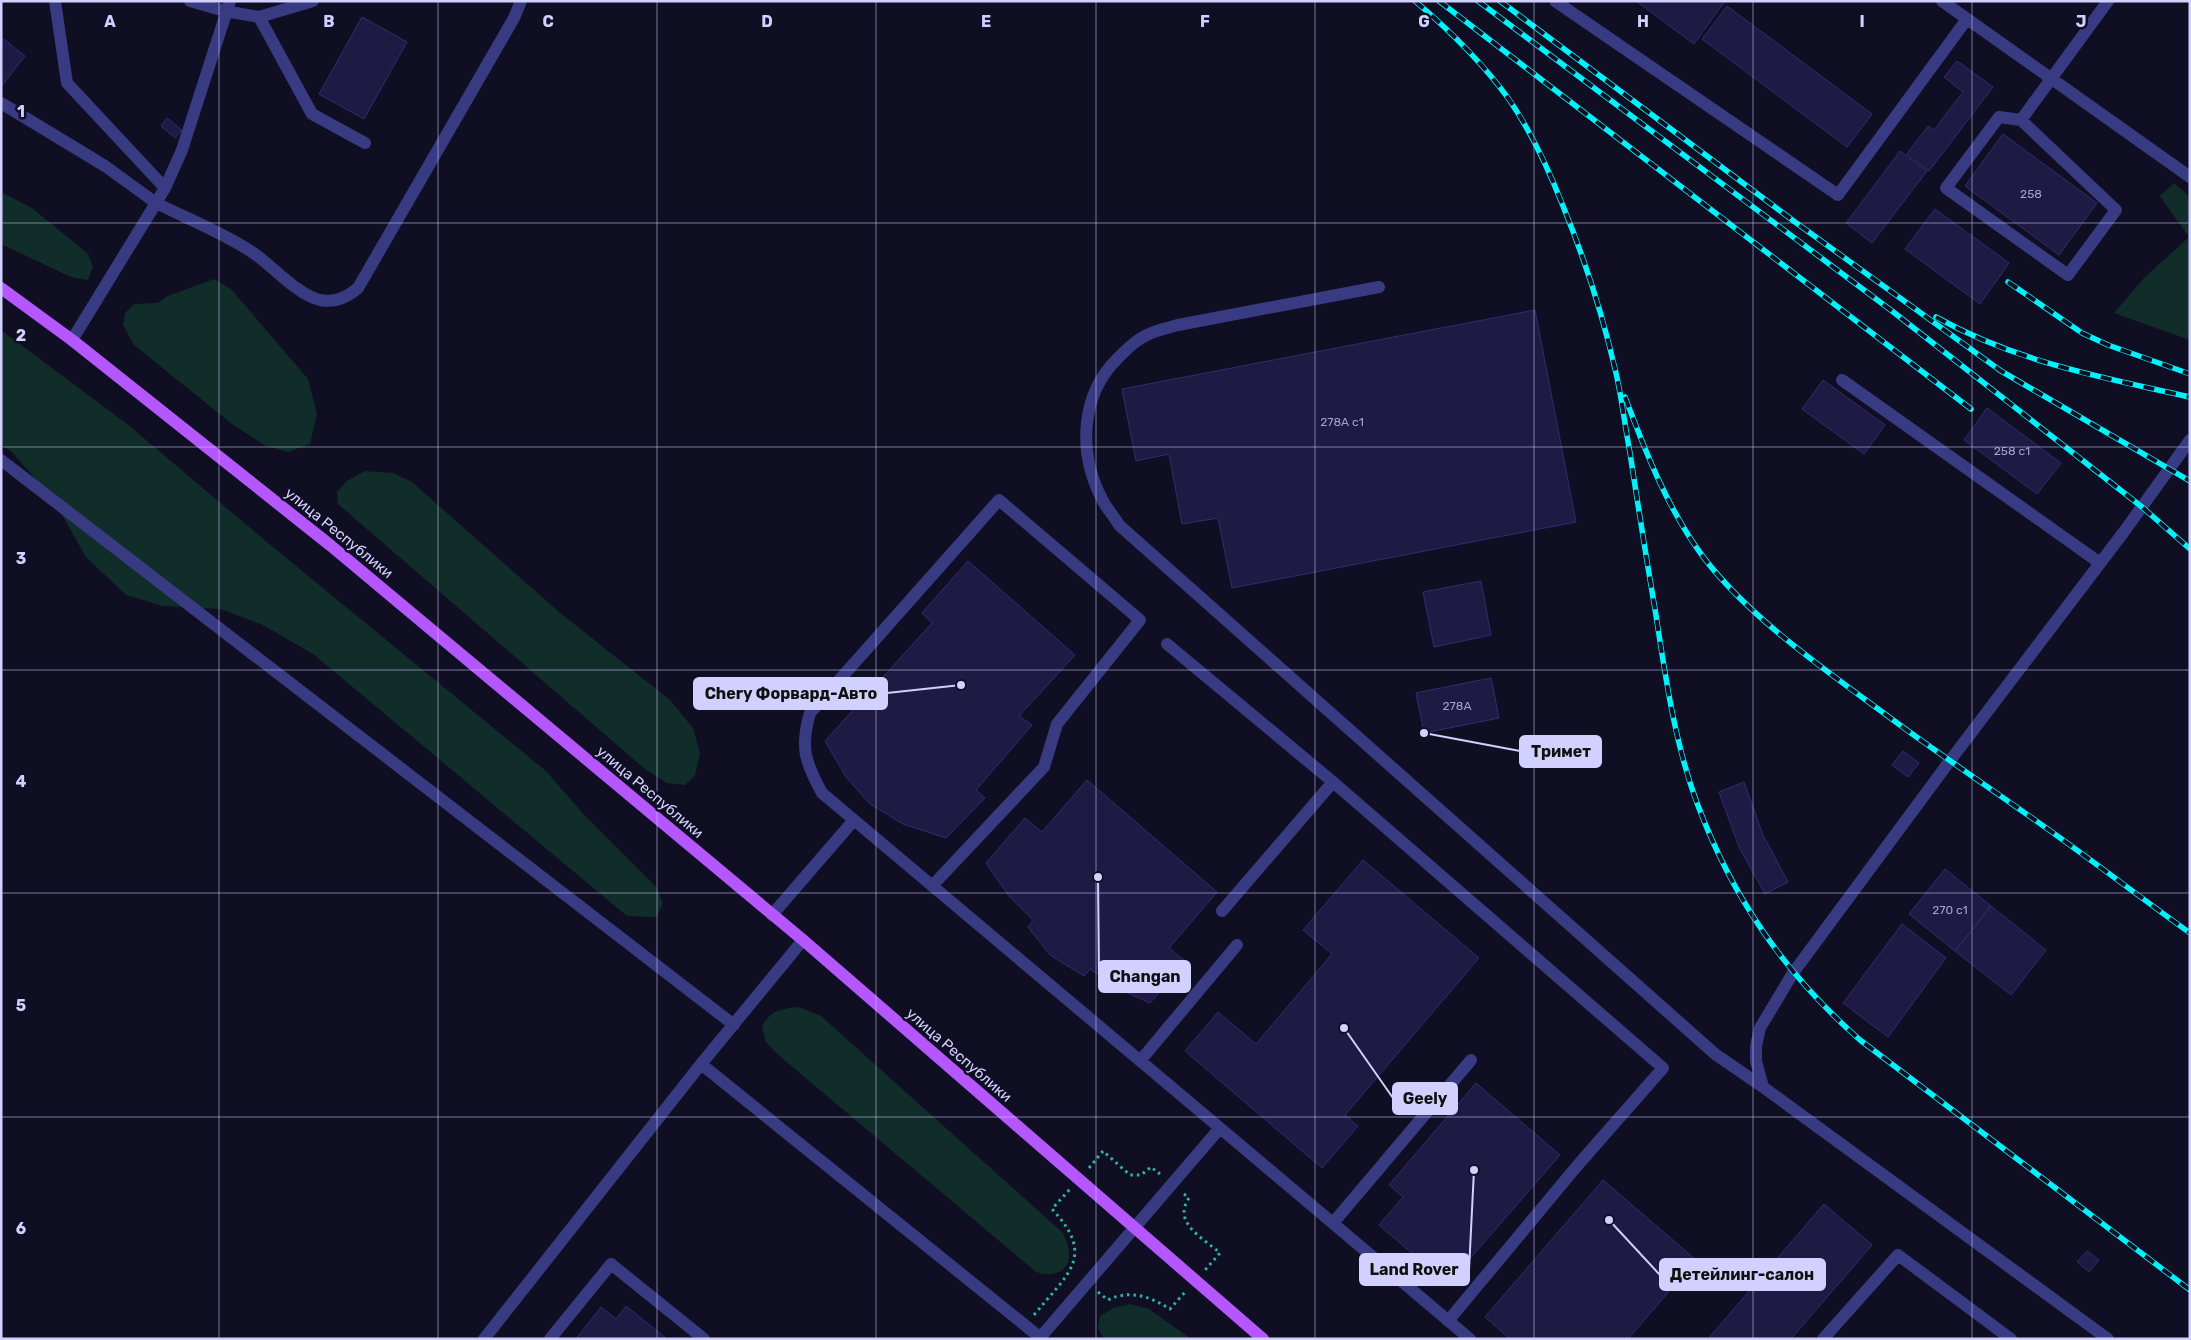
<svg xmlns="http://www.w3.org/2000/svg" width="2191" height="1340" font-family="Rubik,sans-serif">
  <rect width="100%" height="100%" fill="#100e23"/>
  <path fill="#112d2a" d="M2174,183L2190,197V340L2114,313L2144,278L2189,237L2160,196Z
    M1,192L32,208L88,254L93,267L88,280L71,277L1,244Z
    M214,279L231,289L308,379L317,414L310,444L288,452L266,446L232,424L134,345L123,325L125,313L134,304L158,303L168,296Z
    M1,330L127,424L268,543L546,771L586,817L656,887L663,903L656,917L627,916L313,654L263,625L221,609L163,606L126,595L86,557L53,499L12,452L1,444Z
    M365,471L393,473L412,482L559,612L670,700L693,728L700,754L695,775L685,785L667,783L646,770L338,504L337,492L347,481Z
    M799,1007L821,1016L1063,1233C1066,1241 1070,1248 1069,1257C1068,1274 1047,1278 1035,1271L776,1053L766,1042L762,1026C771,1010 781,1009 799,1007Z
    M1130,1304L1149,1309L1191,1339H1104L1098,1328L1100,1316L1113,1308Z"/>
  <path fill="#1f1a44" stroke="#342b70" d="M1636,1H1725L1694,44Z
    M1727,6L1872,114L1847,147L1702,39Z
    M362,17L407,42L364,119L319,94Z
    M1,37L25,56L1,87Z
    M1957,61L1993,87L1929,171L1907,154L1928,126L1934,130L1963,92L1944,77Z
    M167,118L182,130L175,138L161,126Z
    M2003,134L2097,203L2059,255L1965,186Z
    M1900,151L1927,171L1872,243L1846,223Z
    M1935,209L2009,263L1980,304L1905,249Z
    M1535,310L1576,522L1232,588L1218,518L1182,524L1169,454L1136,461L1122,389Z
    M1823,380L1885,425L1864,454L1802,409Z
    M1987,408L2061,463L2037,494L1964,440Z
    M968,561L1075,655L1019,716L1032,725L976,790L985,798L946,838L903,824L870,804L846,777L825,741L932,623L922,613Z
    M1481,581L1491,635L1434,647L1423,592Z
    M1491,678L1499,718L1424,733L1416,693Z
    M1903,751L1919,763L1908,777L1892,765Z
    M1087,780L1217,892L1169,948L1186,962L1150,1003L1117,988L1090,969L1084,976L1050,955L1028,927L1033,920L1009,896L986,863L1025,818L1042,832Z
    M1744,782L1763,835L1788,882L1765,894L1739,847L1719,792Z
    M1363,860L1479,958L1345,1115L1358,1126L1322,1168L1185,1051L1218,1012L1256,1044L1332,954L1303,930Z
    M1945,869L1991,906L1955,951L1909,914Z
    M1991,906L2046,950L2011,995L1955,951Z
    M1902,924L1946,958L1888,1037L1843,1003Z
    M1476,1083L1560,1155L1448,1284L1379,1225L1403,1197L1389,1185Z
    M1603,1180L1696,1260L1628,1339H1510L1485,1317Z
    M1824,1204L1872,1245L1791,1339H1708Z
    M2087,1251L2099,1260L2089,1272L2077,1262Z
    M626,1306L667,1339H576L601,1307L616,1319Z"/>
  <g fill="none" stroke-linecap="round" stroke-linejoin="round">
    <path stroke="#2db5a4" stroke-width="3" stroke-dasharray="2.5 4" stroke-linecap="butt" d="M1089,1168L1103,1151L1130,1175H1141L1151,1167L1160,1174
      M1184,1194L1189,1198C1172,1223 1203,1238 1220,1253L1205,1270
      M1098,1292L1108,1300C1130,1289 1151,1297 1170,1309L1186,1291
      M1034,1315C1067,1274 1097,1257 1052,1209L1070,1189"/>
    <path stroke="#383b82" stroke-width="12" d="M55,1L67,83L165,188
      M190,1L225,11L259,17L313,1
      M1555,1L1838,195L1967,19
      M1942,1L2190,177
      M259,17L312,114L365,143
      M1,103L105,166L156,203L165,188L182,150L230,1
      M1999,117L2021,120L2116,210L2068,275L1946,188Z
      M2021,120L2108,1
      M1379,287L1178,325C1168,328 1158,330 1149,334C1137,339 1127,349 1118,358C1080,395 1078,453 1102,499C1106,508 1114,516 1119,525L1715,1054L1763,1087
      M72,340L156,203C188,219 222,232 252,252C272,265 297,295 320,300C336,303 347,297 358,288L514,18L521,1
      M1842,380L2100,563
      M1,460L734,1025
      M1167,644L1333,782L1663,1068L1577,1166L1448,1321
      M932,886L1044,767L1057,724L1140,620L999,500L810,713C800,747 805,762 822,793L1220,1128
      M1222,911L1333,782
      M772,915L854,820
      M1140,1061L1237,945
      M701,1064L1042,1339
      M1333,1223L1471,1060
      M484,1339L701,1064L803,940
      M550,1339L611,1264L704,1339
      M1039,1339L1220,1128L1470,1339
      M1823,1339L1898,1255L2011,1339
      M2108,1339L1763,1087L1756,1061V1046L1760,1028L1793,973L1949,762L2123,533L2190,440"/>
    <path stroke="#b457ff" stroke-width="12" d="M1,288L72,340L330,545L803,940L1263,1339"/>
    <g stroke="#00f3fb" stroke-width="5.5">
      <path id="rail" d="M1415,1C1449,30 1481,61 1508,98C1531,131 1548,168 1563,206C1585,260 1603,316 1616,373C1622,399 1625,427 1630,453C1638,505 1646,557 1655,609C1665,673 1674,741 1697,803C1732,897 1784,973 1860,1040L2190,1290
        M1439,1L1971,409
        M1478,1L1892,311L2142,507L2190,549
        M1500,1L1795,222L2001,371L2190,481
        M2008,282L2082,333L2108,345L2190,374
        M1936,317C2017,362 2100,377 2190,397
        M1625,397C1646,453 1668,510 1704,558C1750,618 1824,669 1885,714C1933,750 1983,783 2032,818C2085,855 2137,895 2190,933"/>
    </g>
    <use href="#rail" stroke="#100e23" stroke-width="4" stroke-dasharray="11" stroke-linecap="butt"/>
  </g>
  <path fill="none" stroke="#d2d0ff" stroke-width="1" stroke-opacity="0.55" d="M219,1V1339M438,1V1339M657,1V1339M876,1V1339M1096,1V1339M1315,1V1339M1534,1V1339M1753,1V1339M1972,1V1339M1,223H2190M1,447H2190M1,670H2190M1,893H2190M1,1117H2190"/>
  <g text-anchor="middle" stroke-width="5" stroke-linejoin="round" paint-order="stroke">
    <g font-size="12" fill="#a5a2d0">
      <text x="2031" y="198">258</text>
      <text x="1342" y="426">278А с1</text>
      <text x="2012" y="455">258 с1</text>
      <text x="1457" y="710">278А</text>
      <text x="1950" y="914">270 с1</text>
    </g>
    <g font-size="15" fill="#d2d0ff" stroke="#100e23">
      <text transform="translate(339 533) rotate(39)" y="5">улица Республики</text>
      <text transform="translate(650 792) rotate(40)" y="5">улица Республики</text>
      <text transform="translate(959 1055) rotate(41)" y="5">улица Республики</text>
    </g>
  </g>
  <g font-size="16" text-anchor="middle" font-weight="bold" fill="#d2d0ff" stroke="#100e23" stroke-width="5" stroke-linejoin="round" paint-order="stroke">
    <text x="110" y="27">A</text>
    <text x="329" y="27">B</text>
    <text x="548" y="27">C</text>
    <text x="767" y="27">D</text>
    <text x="986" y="27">E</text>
    <text x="1205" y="27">F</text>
    <text x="1424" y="27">G</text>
    <text x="1643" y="27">H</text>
    <text x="1862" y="27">I</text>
    <text x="2081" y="27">J</text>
    <text x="21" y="117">1</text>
    <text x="21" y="341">2</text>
    <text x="21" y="564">3</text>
    <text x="21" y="787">4</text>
    <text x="21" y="1011">5</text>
    <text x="21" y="1234">6</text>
  </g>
  <path fill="none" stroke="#d2d0ff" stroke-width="2" d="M961 685L887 693M1424 733L1520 751M1098 877L1099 976M1344 1028L1393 1098M1474 1170L1469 1270M1609 1220L1660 1275"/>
  <g fill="#d2d0ff" stroke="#100e23" stroke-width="2">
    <circle cx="961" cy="685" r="5"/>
    <circle cx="1424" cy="733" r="5"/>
    <circle cx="1098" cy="877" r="5"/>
    <circle cx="1344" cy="1028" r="5"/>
    <circle cx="1474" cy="1170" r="5"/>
    <circle cx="1609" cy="1220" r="5"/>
  </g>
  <g fill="#d2d0ff" stroke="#d2d0ff" stroke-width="2">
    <rect x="694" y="678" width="193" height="31" rx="5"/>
    <rect x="1520" y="736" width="81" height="31" rx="5"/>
    <rect x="1099" y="961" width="91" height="31" rx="5"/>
    <rect x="1393" y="1083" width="64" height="31" rx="5"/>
    <rect x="1360" y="1254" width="109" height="31" rx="5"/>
    <rect x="1660" y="1259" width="165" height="31" rx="5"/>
  </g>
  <g font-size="16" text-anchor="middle" font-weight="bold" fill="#111">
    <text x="791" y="699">Chery Форвард-Авто</text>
    <text x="1561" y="757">Тримет</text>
    <text x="1145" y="982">Changan</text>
    <text x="1425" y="1104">Geely</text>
    <text x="1414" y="1275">Land Rover</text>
    <text x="1742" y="1280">Детейлинг-салон</text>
  </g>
  <rect width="2191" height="1340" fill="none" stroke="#d2d0ff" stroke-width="5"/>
</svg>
